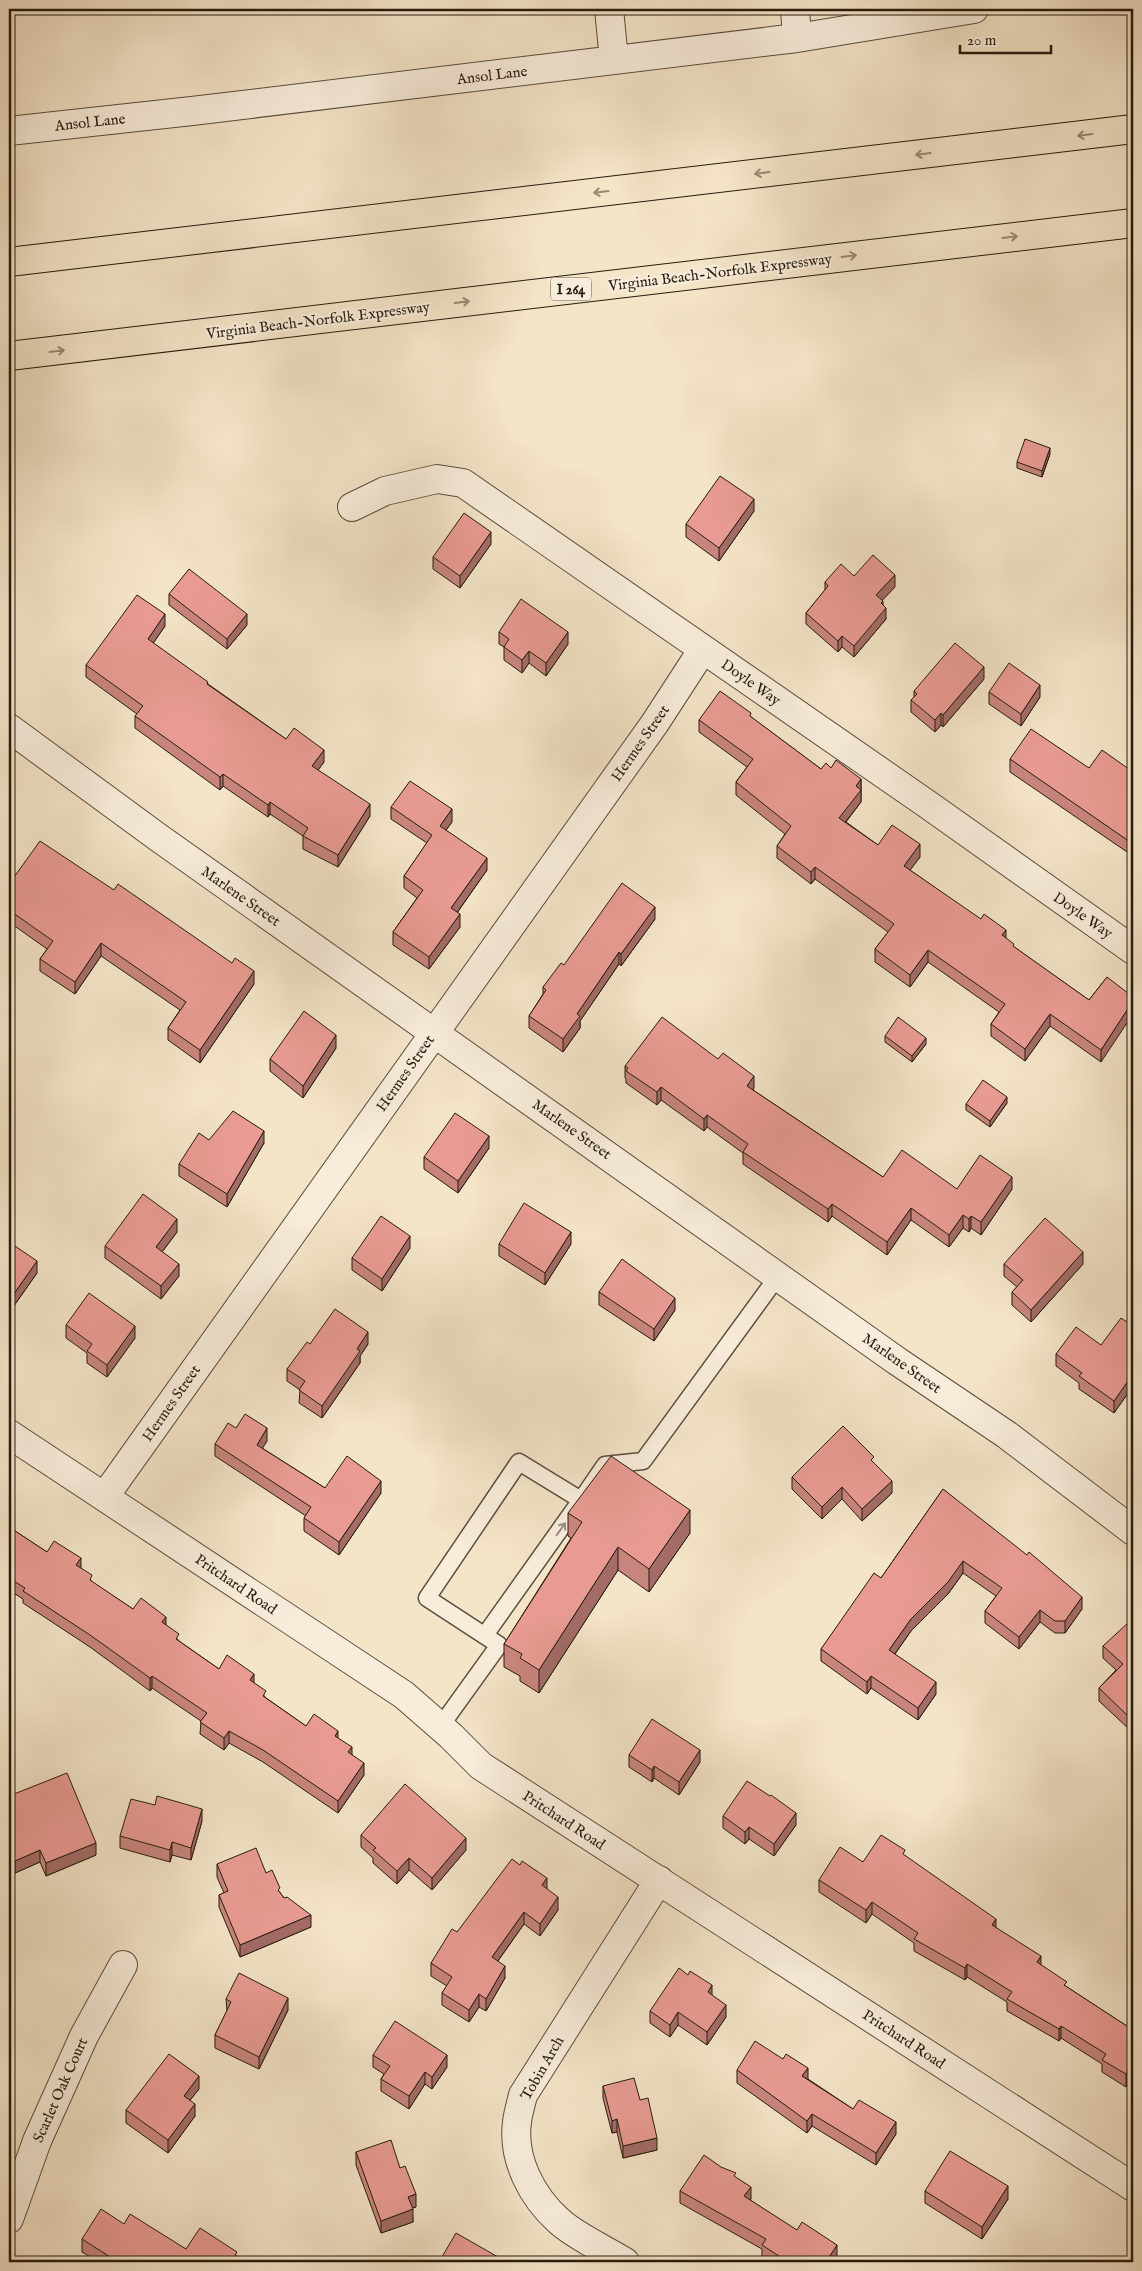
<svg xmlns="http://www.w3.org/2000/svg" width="1142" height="2271" font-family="'IM FELL English',serif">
  <rect width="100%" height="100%" fill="#f4e4c8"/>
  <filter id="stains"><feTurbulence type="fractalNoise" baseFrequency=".004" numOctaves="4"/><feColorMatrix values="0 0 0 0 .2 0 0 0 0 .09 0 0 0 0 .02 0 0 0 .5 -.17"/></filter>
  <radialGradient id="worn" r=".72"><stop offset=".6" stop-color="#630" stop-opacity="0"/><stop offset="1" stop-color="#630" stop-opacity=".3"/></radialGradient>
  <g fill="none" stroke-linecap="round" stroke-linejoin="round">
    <g stroke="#5a4d3d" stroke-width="19">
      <path id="lane" d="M485,1635L581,1500
        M440,1727L499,1645L427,1598L519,1462L581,1500L605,1465L643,1461L778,1276"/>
    </g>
    <g stroke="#5a4d3d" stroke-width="30">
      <path id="street" d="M609,9L614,60
        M795,9L797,38
        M9,131L192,111L797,38L974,9
        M352,507L385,491L437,479L463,483L927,804L1133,950
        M9,728L159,838L897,1361L1007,1435L1133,1531
        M9,1434L404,1695L451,1736L481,1766L1133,2187
        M105,1496L655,723L703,649
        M9,2219L37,2141L84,2036L123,1965
        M625,2262C606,2250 575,2236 559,2221C532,2197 512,2159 517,2122C518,2113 521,2104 523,2095L659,1880"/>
    </g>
    <g stroke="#261b0f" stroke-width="30">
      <path id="highway" d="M9,262L1133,129
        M9,356L1133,223"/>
    </g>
    <use href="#lane" stroke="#f8eddb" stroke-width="16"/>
    <use href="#street" stroke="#f8eddb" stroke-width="28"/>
    <use href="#highway" stroke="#f4e4c8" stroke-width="28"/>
  </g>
  <path fill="#c8857e" stroke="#261b0f" d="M1050,454L1042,477L1017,468V462Z
    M754,511L719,561L686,537V524Z
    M491,544L460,588L433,569V557Z
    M854,576L895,587L882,600L886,619L854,657L842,647L838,652L806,624V613L825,590V582Z
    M169,594L247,625L227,649L169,605Z
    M165,626L153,643L208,684L286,739L324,762L318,770L370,816L338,867L303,849V836L270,814L268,817L223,786L220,790L135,728V716L137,714L86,677V665Z
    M499,632L568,644L546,676L529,663L522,673L504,660V647L499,644Z
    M984,679L943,727L941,725L935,732L911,712V700L914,697V691Z
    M989,692L1040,697L1021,726L989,704Z
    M751,717L821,769L831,768L861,779V802L846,822L878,845L920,857L910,870L1006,938L1014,947L1089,1000L1107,977L1101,1062L1050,1026L1025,1061L991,1036V1024L999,1012L928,962L910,987L875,962V949L888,932L815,879L811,884L777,858V846L785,834L736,795V782L747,767L699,732V720Z
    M1010,759L1089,768L1133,772V856L1010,772Z
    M391,807L452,822L446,830L487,870L457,913L460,927L429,969L393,945V932L417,898L404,888V876L427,843L391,819Z
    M9,884L254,984L200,1063L168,1040V1028L180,1010L101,956L75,994L40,971V959L47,949L9,922Z
    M655,919L621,966L619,964L580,1021V1028L563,1052L529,1028V1016L543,994V987L564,965Z
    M885,1036L926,1044L912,1062L885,1042Z
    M336,1048L303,1098L270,1071V1059Z
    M625,1066L754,1088L753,1090L883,1177L957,1189H1012L981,1235L971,1228L969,1232L963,1228L949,1247L911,1220L887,1255L832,1216L828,1222L743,1164V1153L707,1127L704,1131L661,1100L657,1105L626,1083V1079L625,1078Z
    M1007,1103L990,1127L966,1110V1104Z
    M209,1140L264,1143L227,1207L179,1176V1164Z
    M489,1148L458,1193L424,1169V1157Z
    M177,1232L162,1252L179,1276L161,1299L105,1258V1246Z
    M9,1242L37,1273L11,1310L9,1308Z
    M499,1244H571L545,1285L499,1256Z
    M410,1248L382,1291L352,1270V1258Z
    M1004,1264H1083L1031,1322L1012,1305V1292L1017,1287L1004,1276Z
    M599,1292L675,1310L654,1341L599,1305Z
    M66,1325L135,1338L107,1377L87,1363V1353L66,1338Z
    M1133,1326V1386L1114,1413L1079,1389V1383L1056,1366V1354L1101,1345Z
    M310,1344H368L360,1356V1363L322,1418L299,1403L300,1390L287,1381V1369Z
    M236,1428L267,1441L262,1448L325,1488L381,1493L339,1555L304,1531V1518L306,1516L215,1456V1444Z
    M874,1463L892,1493L862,1521L842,1499L822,1519L792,1489V1477Z
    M943,1489L1082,1609L1065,1633H1055L1040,1622L1019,1649L985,1623V1611L996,1596L963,1573L948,1594L911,1631L895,1654L936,1694L918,1720L871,1688L867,1694L821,1661V1649L881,1578Z
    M568,1513L690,1533L649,1592L618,1570L539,1693L520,1681V1676L504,1667V1644L571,1538L568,1536Z
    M9,1527L47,1552L81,1568L92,1582L133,1609L166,1625L179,1641L219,1669L254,1683L266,1698L306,1726L338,1738L352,1755L364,1775L338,1813L263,1762L229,1743L224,1750L200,1734L201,1721L152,1688L150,1691L90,1647L23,1603V1599L9,1590Z
    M1133,1626L1130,1730L1099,1701V1688L1116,1670L1103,1658V1646Z
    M629,1755L700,1762L679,1795L654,1778L652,1782L629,1767Z
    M9,1796L96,1855L46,1876L40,1862L15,1873L9,1858Z
    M770,1796L796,1825L774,1856L749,1839L745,1844L723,1828V1816Z
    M202,1821L191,1860L172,1855L170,1862L120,1848V1836Z
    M361,1835L466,1850L432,1890L409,1870L397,1884L373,1863V1858L361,1847Z
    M905,1856L996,1928L1067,1987L1133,2030V2086L1128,2083L1126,2087L1102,2072V2064L1061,2038L1059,2041L1007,2011V2002L967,1977L965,1980L914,1951V1943L872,1914L866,1923L819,1892V1880L863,1862Z
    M217,1864L266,1873L284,1898L311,1927L240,1957L219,1907V1895L224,1893L217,1877Z
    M547,1889L558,1910L540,1936L524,1924L498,1961L505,1978L486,2011L479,2007L469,2022L442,2005V1993L447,1986L431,1976V1963L457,1932Z
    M712,1995L726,2017L707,2045L678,2025L670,2037L650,2023V2011Z
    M226,1999L288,2010L259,2069L215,2048V2035L227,2011Z
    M373,2055L447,2067L432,2089L425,2084L409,2109L381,2091V2079L384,2074L373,2067Z
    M737,2070L808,2079L853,2109L896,2134L876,2165L812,2126L807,2133L737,2083Z
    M603,2086L640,2100L657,2150L623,2158L617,2132L612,2133L603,2098Z
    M199,2089L190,2100L195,2116L168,2153L126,2123V2110Z
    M356,2152L400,2168L416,2207L412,2208L413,2222L381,2233L356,2165Z
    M736,2178L751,2199L750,2200L837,2257L834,2262H769L762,2258V2249L680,2203V2191Z
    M925,2191L1008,2199L982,2239L925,2203Z
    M124,2224L186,2249L237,2257L246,2262H99L82,2252V2239Z"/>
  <path fill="#a36c67" stroke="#261b0f" d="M1050,448V454L1042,477V471Z
    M754,499V511L719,561V548Z
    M491,532V544L460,588V576Z
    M895,575V587L876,607V595Z
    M883,601V611L886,608V619L854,657V646L881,603Z
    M165,614V626L148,651V639Z
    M247,614V625L227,649V639Z
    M568,632V644L546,676V663Z
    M842,636V647L838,652V641Z
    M529,651V663L522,673V660Z
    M984,667V679L943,727V715Z
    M1040,685V697L1021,726V714Z
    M941,713V725L935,732V720Z
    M324,750V762L312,778V766Z
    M223,774V786L220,790V777Z
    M1133,778V790L1129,784Z
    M861,779V802L839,830V818L856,786Z
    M270,802V814L268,817V805Z
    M370,804V816L338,867V855Z
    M452,809V822L440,838V826Z
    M920,844V857L904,878V866Z
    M487,858V870L451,921V908Z
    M815,867V879L811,884V872Z
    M655,907V919L621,966V954Z
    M460,914V927L429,969V957Z
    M1006,930V942L1002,935Z
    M101,943V956L75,994V982Z
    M928,950V962L910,987V975Z
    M619,952V964L580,1021V1028L563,1052V1039L577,1014Z
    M254,971V984L200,1063V1050Z
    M1133,1001V1014L1101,1062V1050Z
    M1050,1014V1026L1025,1061V1049Z
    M336,1035V1048L303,1098V1086Z
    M926,1038V1044L912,1062V1056Z
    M754,1076V1088L747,1098V1086Z
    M661,1087V1100L657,1105V1092Z
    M1007,1097V1103L990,1127V1121Z
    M707,1115V1127L704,1131V1119Z
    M264,1131V1143L227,1207V1194Z
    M489,1136V1148L458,1193V1181Z
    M1012,1177V1189L981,1235V1222Z
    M832,1204V1216L828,1222V1209Z
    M911,1208V1220L887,1255V1242Z
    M963,1215V1228L949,1247V1235Z
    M971,1216V1228L969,1232V1219Z
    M177,1219V1232L156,1260V1247Z
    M571,1232V1244L545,1285V1273Z
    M410,1236V1248L382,1291V1279Z
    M1083,1252V1264L1031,1322V1310Z
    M37,1261V1273L11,1310V1298Z
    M179,1264V1276L161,1299V1286Z
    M675,1298V1310L654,1341V1329Z
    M135,1326V1338L107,1377V1365Z
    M368,1332V1344L360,1356V1363L322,1418V1406L357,1349Z
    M1133,1374V1386L1114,1413V1401Z
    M267,1428V1441L257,1457V1445Z
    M381,1481V1493L339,1555V1542Z
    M892,1481V1493L862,1521V1509Z
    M842,1487V1499L822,1519V1507Z
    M690,1510V1533L649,1592V1569Z
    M618,1547V1570L539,1693V1670Z
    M81,1558V1571L76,1565Z
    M963,1561V1573L948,1594L911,1631L889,1662V1650L911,1619Z
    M1082,1597V1609L1065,1633V1621Z
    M1040,1610V1622L1019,1649V1637Z
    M166,1617V1629L162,1622Z
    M254,1674V1686L250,1680Z
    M152,1676V1688L150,1691V1678Z
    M871,1676V1688L867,1694V1682Z
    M936,1682V1694L918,1720V1708Z
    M1133,1714V1727L1130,1730V1718Z
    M229,1731V1743L224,1750V1738Z
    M338,1731V1743L335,1736Z
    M352,1747V1759L348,1752Z
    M700,1750V1762L679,1795V1782Z
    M364,1763V1775L338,1813V1801Z
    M654,1766V1778L652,1782V1770Z
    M202,1809V1821L191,1860V1848Z
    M796,1813V1825L774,1856V1844Z
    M749,1827V1839L745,1844V1832Z
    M466,1838V1850L432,1890V1878Z
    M172,1842V1855L170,1862V1850Z
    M96,1843V1855L46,1876V1863Z
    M40,1850V1862L15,1873V1861Z
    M409,1858V1870L397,1884V1871Z
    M547,1878V1891L542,1885Z
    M558,1897V1910L540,1936V1924Z
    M872,1902V1914L866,1923V1910Z
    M13,1908V1921L9,1928V1916Z
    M524,1912V1924L492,1969V1957Z
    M311,1915V1927L240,1957V1945Z
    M996,1919V1931L992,1925Z
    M1041,1956V1968L1037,1962Z
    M967,1964V1977L965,1980V1968Z
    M505,1966V1978L486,2011V1999Z
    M712,1985V1998L708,1992Z
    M479,1994V2007L469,2022V2010Z
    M288,1998V2010L259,2069V2057Z
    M726,2005V2017L707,2045V2032Z
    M678,2012V2025L670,2037V2025Z
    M1061,2026V2038L1059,2041V2029Z
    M447,2055V2067L432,2089V2077Z
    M808,2068V2080L802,2076Z
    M1128,2071V2083L1126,2087V2074Z
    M425,2072V2084L409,2109V2096Z
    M199,2076V2089L184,2108V2096Z
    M195,2104V2116L168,2153V2140Z
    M812,2114V2126L807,2133V2121Z
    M617,2119V2132L612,2133V2121Z
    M896,2122V2134L876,2165V2153Z
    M657,2138V2150L623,2158V2146Z
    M1008,2186V2199L982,2239V2227Z
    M751,2187V2199L744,2209V2196Z
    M416,2194V2207L408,2209V2197Z
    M413,2209V2222L381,2233V2221Z
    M837,2245V2257L834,2262H826Z"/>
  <path fill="#e99b93" stroke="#261b0f" d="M1025,439L1050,448L1042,471L1017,462Z
    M720,476L754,499L719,548L686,524Z
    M464,513L491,532L460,576L433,557Z
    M873,555L895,575L876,595L883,601L881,603L886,608L854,646L842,636L838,641L806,613L828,586L825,582L841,564L854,576Z
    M189,569L247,614L227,639L169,594Z
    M137,595L165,614L148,639L208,682L207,684L286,739L294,728L324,750L312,766L370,804L338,855L303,836L308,828L270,802L268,805L223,774L220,777L135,716L143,706L86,665Z
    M521,599L568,632L546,663L529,651L522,660L504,647L509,639L499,632Z
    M955,643L984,667L943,715L941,713L935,720L911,700L917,694L914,691Z
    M1009,663L1040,685L1021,714L989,692Z
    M720,691L751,713L750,716L821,769L826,763L831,768L836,760L861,779L856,786L861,790L839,818L878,845L892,825L920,844L904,866L981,919L984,914L1006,930L1002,935L1014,944L1013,946L1089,1000L1107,977L1133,997V1001L1101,1050L1050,1014L1025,1049L991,1024L1005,1004L928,950L910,975L875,949L894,924L815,867L811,872L777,846L791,826L736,782L753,759L699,720Z
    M1031,729L1089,768L1102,750L1133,772V778L1129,784L1133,788V844L1010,759Z
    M410,781L452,809L440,826L487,858L451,908L460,914L429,957L393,932L423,890L404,876L432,835L391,807Z
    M40,841L114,890L118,884L232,963L235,958L254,971L200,1050L168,1028L186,1002L101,943L75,982L40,959L53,941L9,910V884Z
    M622,883L655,907L621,954L619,952L577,1014L580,1016L563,1039L529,1016L546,990L543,987L561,963L564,965Z
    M304,1011L336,1035L303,1086L270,1059Z
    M662,1017L718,1059L723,1053L754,1076L747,1086L883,1177L902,1150L957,1189L980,1155L1012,1177L981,1222L971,1216L969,1219L963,1215L949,1235L911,1208L887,1242L832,1204L828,1209L743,1152L748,1144L707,1115L704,1119L661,1087L657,1092L626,1071L628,1068L625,1066Z
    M898,1017L926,1038L912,1056L885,1036Z
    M983,1080L1007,1097L990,1121L966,1104Z
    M233,1111L264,1131L227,1194L179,1164L199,1133L209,1140Z
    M455,1113L489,1136L458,1181L424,1157Z
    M143,1194L177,1219L156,1247L179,1264L161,1286L105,1246Z
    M524,1203L571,1232L545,1273L499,1244Z
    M381,1216L410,1236L382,1279L352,1258Z
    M1045,1218L1083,1252L1031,1310L1012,1292L1023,1280L1004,1264Z
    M9,1242L37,1261L11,1298L9,1296Z
    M622,1259L675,1298L654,1329L599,1292Z
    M89,1293L135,1326L107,1365L87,1351L92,1344L66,1325Z
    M335,1309L368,1332L357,1349L360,1351L322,1406L299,1390L305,1381L287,1369L307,1342L310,1344Z
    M1121,1318L1133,1326V1374L1114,1401L1079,1376L1082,1373L1056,1354L1076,1327L1101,1345Z
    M245,1414L267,1428L257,1445L325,1488L347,1456L381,1481L339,1542L304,1518L311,1507L215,1444L228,1423L236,1428Z
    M843,1426L874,1457L871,1460L892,1481L862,1509L842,1487L822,1507L792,1477Z
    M611,1456L690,1510L649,1569L618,1547L539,1670L520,1658L522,1654L504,1644L582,1522L568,1513Z
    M943,1489L1027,1555L1029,1552L1082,1597L1065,1621H1055L1040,1610L1019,1637L985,1611L1002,1588L963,1561L948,1582L911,1619L889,1650L936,1682L918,1708L871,1676L867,1682L821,1649L874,1573L881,1578Z
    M9,1527L47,1552L54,1541L81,1558L76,1565L92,1575L90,1580L133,1609L141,1598L166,1617L162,1622L179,1634L176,1639L219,1669L227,1655L254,1674L250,1680L266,1691L263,1696L306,1726L314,1714L338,1731L335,1736L352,1747L348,1752L364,1763L338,1801L263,1750L229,1731L224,1738L200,1722L207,1713L152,1676L150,1678L90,1635L23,1591L25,1588L9,1578Z
    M1129,1622L1133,1626V1714L1130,1718L1099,1688L1123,1664L1103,1646Z
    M652,1719L700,1750L679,1782L654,1766L652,1770L629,1755Z
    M67,1773L96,1843L46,1863L40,1850L15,1861L9,1845V1796Z
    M747,1781L770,1796L771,1795L796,1813L774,1844L749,1827L745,1832L723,1816Z
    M405,1784L466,1838L432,1878L409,1858L397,1871L373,1850L376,1848L361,1835Z
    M157,1796L202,1809L191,1848L172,1842L170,1850L120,1836L131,1799L155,1805Z
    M881,1835L905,1850L903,1854L996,1919L992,1925L1041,1956L1037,1962L1067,1982L1064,1985L1133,2030V2074L1128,2071L1126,2074L1102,2060L1106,2054L1061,2026L1059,2029L1007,1999L1012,1992L967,1964L965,1968L914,1939L918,1933L872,1902L866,1910L819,1880L840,1847L863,1862Z
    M256,1848L266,1873L272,1870L280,1888L278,1890L284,1898L287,1897L311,1915L240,1945L219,1895L228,1891L217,1864Z
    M512,1859L520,1865L522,1861L547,1878L542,1885L558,1897L540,1924L524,1912L492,1957L505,1966L486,1999L479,1994L469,2010L442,1993L452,1977L431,1963L452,1929L457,1932Z
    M9,1897L13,1899V1908L9,1916Z
    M679,1968L688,1975L690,1971L712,1985L708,1992L726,2005L707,2032L678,2012L670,2025L650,2011Z
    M239,1973L288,1998L259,2057L215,2035L231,2002L226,1999Z
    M395,2021L447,2055L432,2077L425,2072L409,2096L381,2079L390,2066L373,2055Z
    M755,2041L783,2059L786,2054L808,2068L802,2076L853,2109L859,2100L896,2122L876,2153L812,2114L807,2121L737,2070Z
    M169,2054L199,2076L184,2096L195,2104L168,2140L126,2110Z
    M634,2078L640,2100L648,2098L657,2138L623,2146L617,2119L612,2121L603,2086Z
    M391,2140L400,2168L405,2166L416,2194L408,2197L413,2209L381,2221L356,2152Z
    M950,2151L1008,2186L982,2227L925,2191Z
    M704,2155L721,2167L736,2173L734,2176L751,2187L744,2196L797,2230L802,2222L837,2245L826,2262H799L796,2260L795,2262H788L762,2245L766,2239L680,2191Z
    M101,2209L124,2224L130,2214L186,2249L200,2228L237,2252L235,2255L246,2262H118L82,2239Z
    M456,2233L505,2261V2262H439Z"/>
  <defs><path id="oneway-shaft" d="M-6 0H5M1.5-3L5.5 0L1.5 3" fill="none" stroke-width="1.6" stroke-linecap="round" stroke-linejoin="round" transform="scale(1.25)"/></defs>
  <g stroke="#978a75">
    <use href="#oneway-shaft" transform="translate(1085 135) rotate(173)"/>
    <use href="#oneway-shaft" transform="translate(923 154) rotate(173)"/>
    <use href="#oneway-shaft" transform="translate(762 173) rotate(173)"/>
    <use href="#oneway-shaft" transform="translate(601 192) rotate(173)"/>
    <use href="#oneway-shaft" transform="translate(1010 237) rotate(-7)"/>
    <use href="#oneway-shaft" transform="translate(849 256) rotate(-7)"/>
    <use href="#oneway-shaft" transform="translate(462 302) rotate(-7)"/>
    <use href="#oneway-shaft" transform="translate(57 351) rotate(-7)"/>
  </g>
  <use stroke="#9a8e7f" href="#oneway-shaft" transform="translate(561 1529) rotate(-55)"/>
  <g text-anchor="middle" stroke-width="4.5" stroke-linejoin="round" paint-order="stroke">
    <rect fill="#f8eddb" stroke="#655a4c" stroke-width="1" x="551" y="277.5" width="40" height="23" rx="4"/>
    <g font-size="14" font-weight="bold" fill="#261b0f">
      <text x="571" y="294">I 264</text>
    </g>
    <g font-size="15" fill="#261b0f" stroke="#f8eddb">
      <text transform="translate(492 75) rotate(-7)" y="5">Ansol Lane</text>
      <text transform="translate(90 122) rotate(-6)" y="5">Ansol Lane</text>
      <text transform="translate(720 272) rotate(-7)" y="5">Virginia Beach-Norfolk Expressway</text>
      <text transform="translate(318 320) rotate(-7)" y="5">Virginia Beach-Norfolk Expressway</text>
      <text transform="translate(751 682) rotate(35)" y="5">Doyle Way</text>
      <text transform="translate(640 743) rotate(-55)" y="5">Hermes Street</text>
      <text transform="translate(241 896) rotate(35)" y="5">Marlene Street</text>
      <text transform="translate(1083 915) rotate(35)" y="5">Doyle Way</text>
      <text transform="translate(405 1073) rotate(-55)" y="5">Hermes Street</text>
      <text transform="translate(572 1129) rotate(35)" y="5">Marlene Street</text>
      <text transform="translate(902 1363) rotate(35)" y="5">Marlene Street</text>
      <text transform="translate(171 1403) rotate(-55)" y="5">Hermes Street</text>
      <text transform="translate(236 1584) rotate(34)" y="5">Pritchard Road</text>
      <text transform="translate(564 1820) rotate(33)" y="5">Pritchard Road</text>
      <text transform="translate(904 2039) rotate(33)" y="5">Pritchard Road</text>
      <text transform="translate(542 2068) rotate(-60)" y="5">Tobin Arch</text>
      <text transform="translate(60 2090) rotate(-66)" y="5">Scarlet Oak Court</text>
    </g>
  </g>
  <rect width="1142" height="2271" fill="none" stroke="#f4e4c8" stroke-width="30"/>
  <rect x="10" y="10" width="1122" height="2251" fill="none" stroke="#261b0f" stroke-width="2.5"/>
  <rect x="15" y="15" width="1112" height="2241" fill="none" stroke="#261b0f"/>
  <path d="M960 45v8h91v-8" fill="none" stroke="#261b0f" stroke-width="2.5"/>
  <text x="967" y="45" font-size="15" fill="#261b0f" stroke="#f8eddb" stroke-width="4" paint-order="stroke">20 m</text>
  <rect width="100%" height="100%" filter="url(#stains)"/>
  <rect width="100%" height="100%" fill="url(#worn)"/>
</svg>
